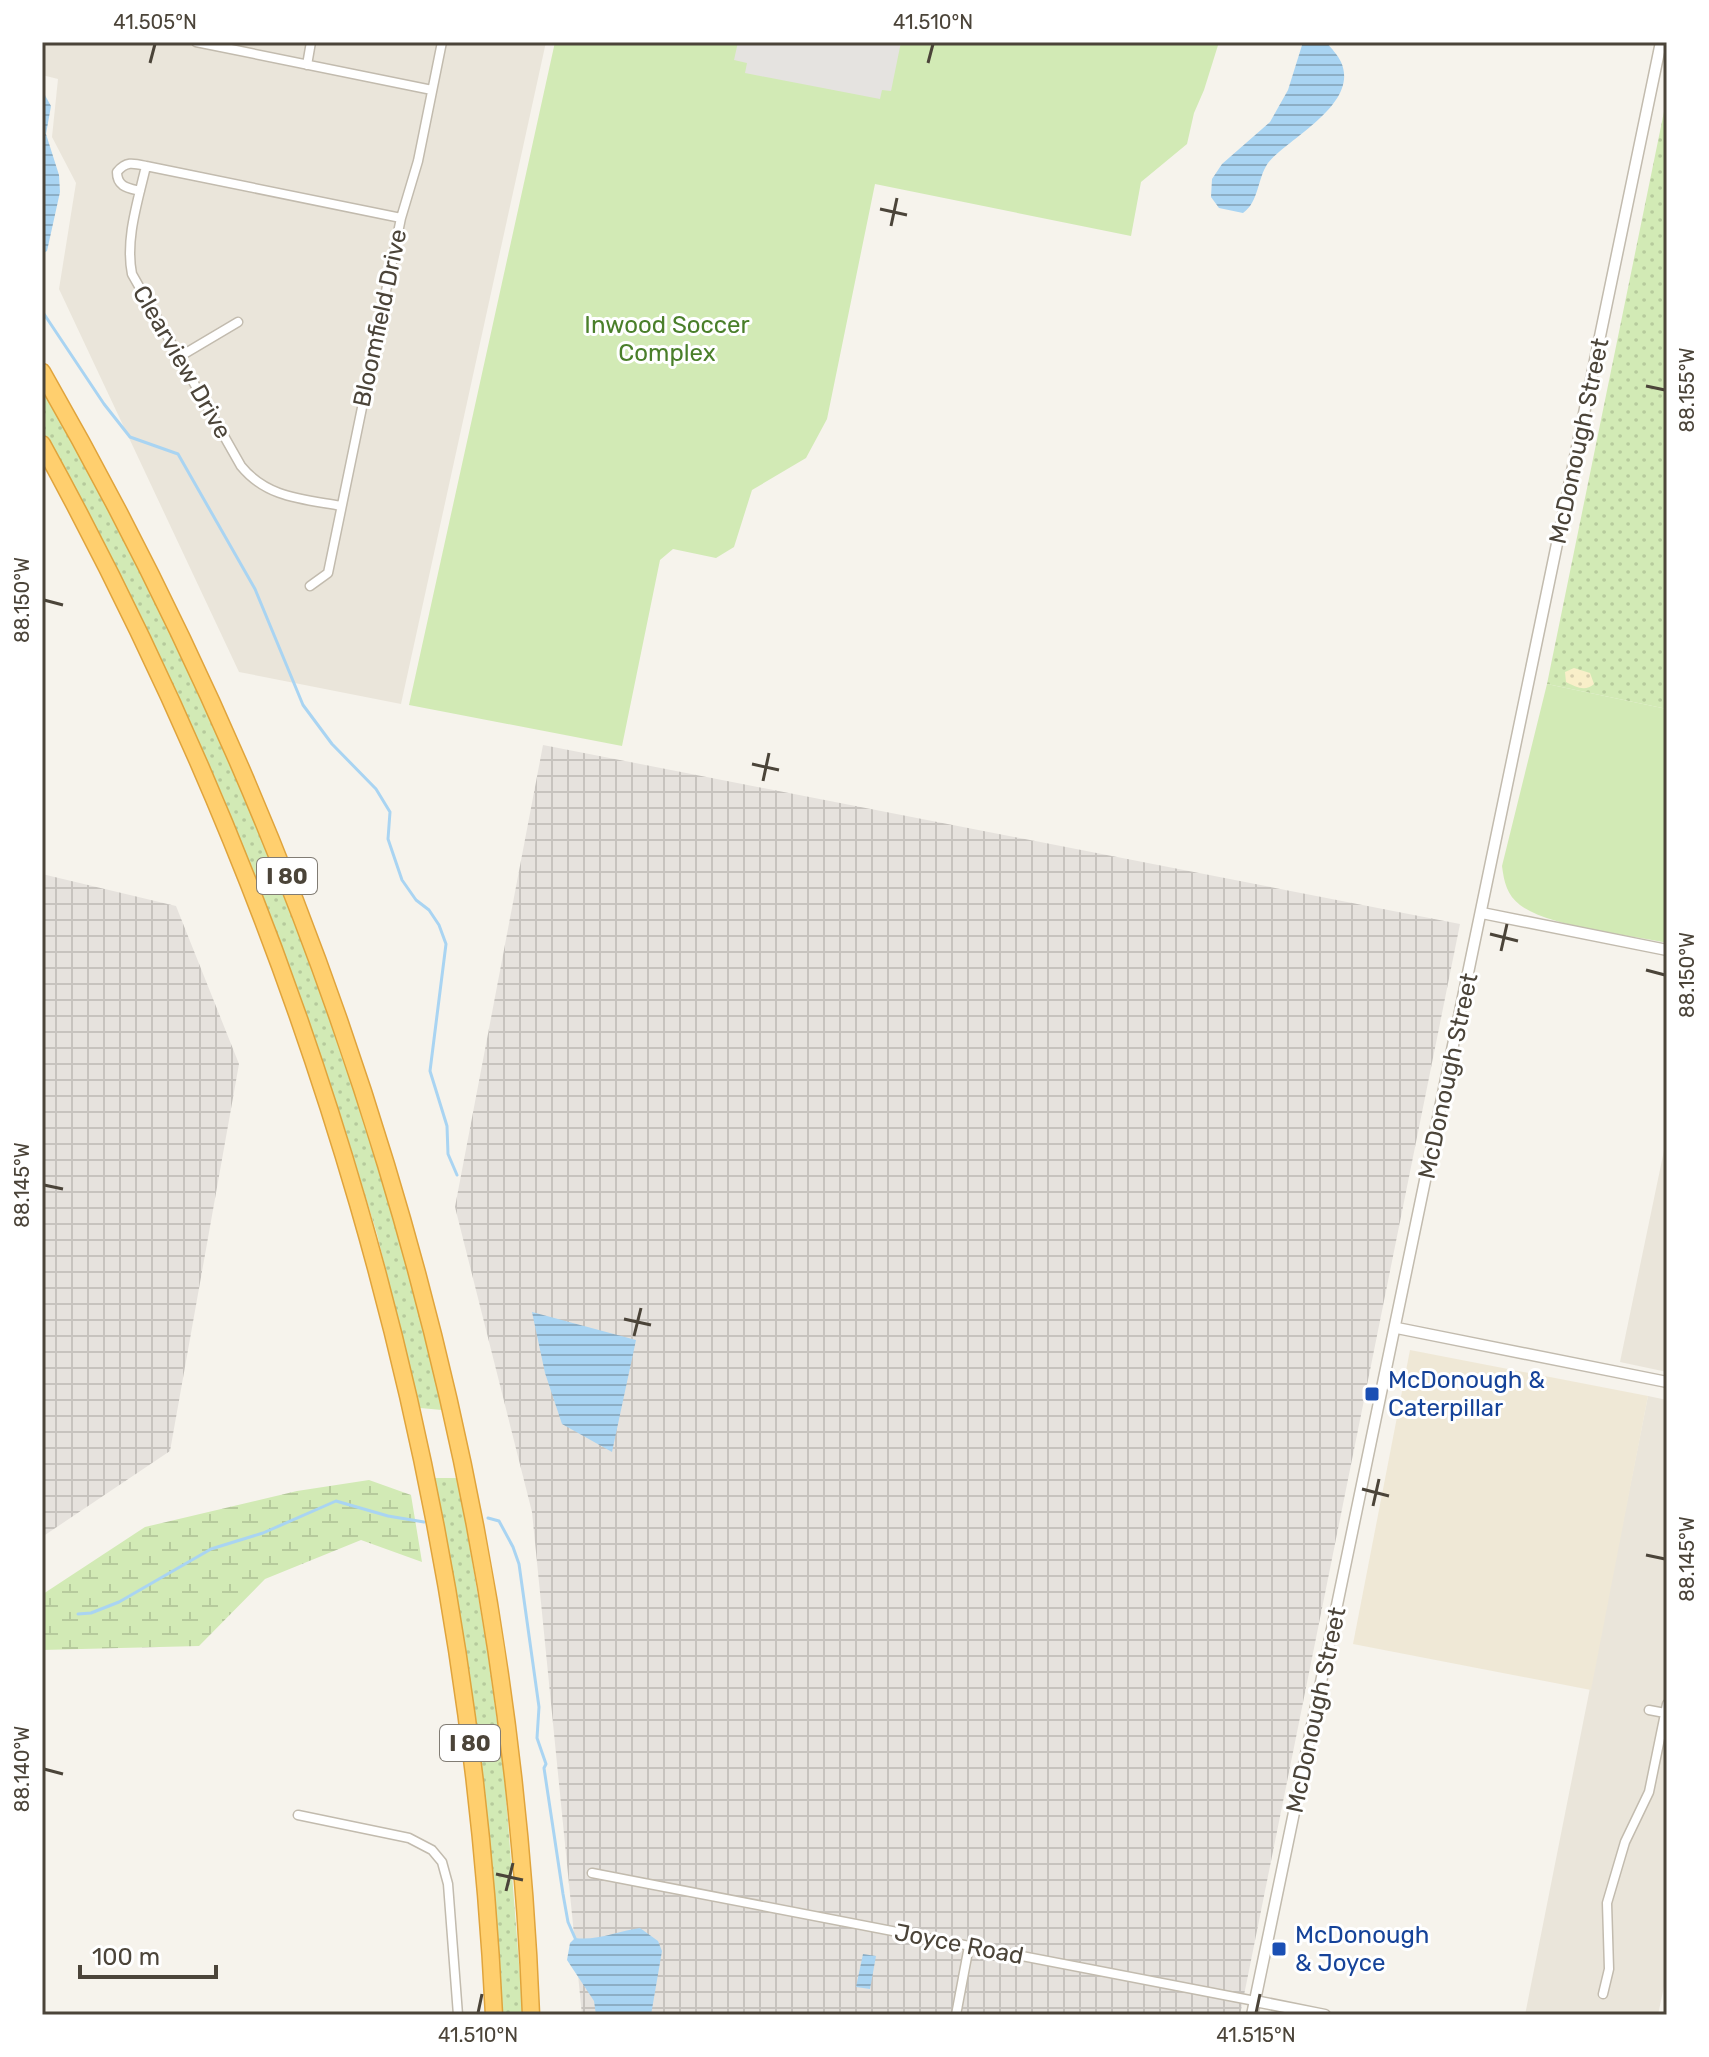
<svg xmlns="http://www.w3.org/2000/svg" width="1709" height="2057" font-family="Rubik,sans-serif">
  <defs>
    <pattern id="industrial-grid" width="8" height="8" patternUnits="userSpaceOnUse" patternTransform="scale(2)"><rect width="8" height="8" fill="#e6e2dd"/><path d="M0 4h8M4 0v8" fill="none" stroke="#c7c3be"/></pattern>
    <pattern id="grass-dots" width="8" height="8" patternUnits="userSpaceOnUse" patternTransform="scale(2)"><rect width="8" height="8" fill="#d2eab5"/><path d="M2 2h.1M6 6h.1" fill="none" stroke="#b6ca9c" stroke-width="1.8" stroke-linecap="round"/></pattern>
    <pattern id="wetland-marsh" width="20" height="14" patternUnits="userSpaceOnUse" patternTransform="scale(2)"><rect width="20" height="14" fill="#d2eab5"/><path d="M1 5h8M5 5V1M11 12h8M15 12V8" fill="none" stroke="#b6ca9c"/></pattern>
    <pattern id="sand-dots" width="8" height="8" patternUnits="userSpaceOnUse" patternTransform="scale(2)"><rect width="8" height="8" fill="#f9efc9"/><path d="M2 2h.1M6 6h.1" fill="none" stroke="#d7cead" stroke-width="1.8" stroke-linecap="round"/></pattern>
    <pattern id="water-rules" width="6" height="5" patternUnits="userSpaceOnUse" patternTransform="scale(2)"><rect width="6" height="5" fill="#a9d4f2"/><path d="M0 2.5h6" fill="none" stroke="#8caec5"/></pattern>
  </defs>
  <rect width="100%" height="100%" fill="#f6f3ec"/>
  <path fill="#eae5da" d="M42,42H546L401,704L239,672L59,289L76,183L52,137L58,79L42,75Z
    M1667,1136V1372L1620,1362Z
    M1648,1396L1667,1400V1972L1658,2015H1525Z"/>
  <path fill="url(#industrial-grid)" d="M543,745L1460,924L1240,2015H582L532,1512L455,1207Z
    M42,874L176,906L239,1064L170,1451L42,1537Z"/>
  <path fill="#efe8d6" d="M1410,1350L1648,1396L1591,1690L1353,1644Z"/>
  <path fill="url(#grass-dots)" d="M1667,97V709L1547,684Z
    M42,385L121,530L197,686L300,929L378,1162L440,1392L442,1410L420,1408L377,1234L345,1129L273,922L222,794L141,616L42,429Z
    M434,1478H458L487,1649L504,1772L523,2015H501L484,1787L467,1664Z"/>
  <path fill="url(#wetland-marsh)" d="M369,1480L411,1495L422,1562L361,1540L265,1579L199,1646L42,1650L43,1594L145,1527L297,1491Z"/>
  <path fill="url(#sand-dots)" d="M1574,668L1590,673L1594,684C1585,692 1576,687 1566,682L1565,672Z"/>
  <path fill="#d2eab5" d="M555,42H1219L1204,90L1194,113L1187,144L1141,182L1131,236L875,184L827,419L806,458L752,490L734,547L716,558L673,549L660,560L622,746L409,705Z
    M1547,684L1667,709V943C1630,935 1549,927 1520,905C1507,895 1504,882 1502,866Z"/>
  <path fill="#e5e3e0" d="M738,42H901L891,91L882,90L880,99L745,73L747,63L734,60Z"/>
  <path fill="url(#water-rules)" d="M1303,42H1326C1331,48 1338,55 1341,62C1360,104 1288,138 1268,163C1257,179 1259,202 1243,213L1219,208L1211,197L1212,179L1222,164L1270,122L1288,90Z
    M42,90L51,106L46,134L59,175L60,192L47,251L42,254Z
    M532,1312L636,1340L612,1452L562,1424L545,1373Z
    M640,1928L658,1941L662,1951L651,2015H596L594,2001L567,1960L570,1943L575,1938C597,1941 618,1931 640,1928Z
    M863,1954L876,1956L870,1989L856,1987Z"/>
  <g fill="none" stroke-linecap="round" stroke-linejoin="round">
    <path stroke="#a9d4f2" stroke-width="3" d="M42,311L104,404L130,437L178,454L255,589L303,705L332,744L376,789L390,812L388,839L402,880L416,900L429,910L439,925L446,944L430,1071L447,1126L448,1154L457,1175
      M488,1518L499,1521L513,1547L519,1564L539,1707L537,1738L546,1764L544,1768L563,1894L568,1922L575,1938
      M78,1614L91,1613L119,1602L211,1549L263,1533L336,1501L388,1516L424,1522"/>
    <g stroke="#c2bbae" stroke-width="11">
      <path id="minor" d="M196,42L432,90
        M307,65L311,42
        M140,191C128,188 117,187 117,172C126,161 133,163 146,166
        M179,357L238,322
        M341,506C303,499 267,498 241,466L132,274C125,239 138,201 146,166L401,218
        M310,586L328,573L401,218L418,161L442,42
        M1649,1710L1665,1713
        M298,1815L409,1838L432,1850L442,1862L448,1884L458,2015
        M592,1873L1255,2001
        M1603,1994L1609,1969L1607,1903L1625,1842L1649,1792L1667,1704
        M956,2015L969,1946"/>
    </g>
    <g stroke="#c2bbae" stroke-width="13">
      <path id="tertiary" d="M1482,913L1667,950
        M1397,1328L1667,1382
        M1255,2001L1325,2015
        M1252,2015L1661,42"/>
    </g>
    <g stroke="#e0a43c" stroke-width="19">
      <path id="motorway" d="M42,372C329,872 509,1437 531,2015
        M42,444C309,930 467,1460 494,2015"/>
    </g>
    <use href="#minor" stroke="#fff" stroke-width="8"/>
    <use href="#tertiary" stroke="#fff" stroke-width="10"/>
    <use href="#motorway" stroke="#ffcf6e" stroke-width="16"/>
  </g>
  <path fill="none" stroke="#4b4439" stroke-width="3" d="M150,63L155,44M928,63L933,44M880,209L907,215M891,226L897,198M1646,386L1665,390M44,600L63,605M752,764L779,770M763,781L769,753M1490,934L1518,941M1501,951L1507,924M1646,970L1665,975M44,1185L63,1189M624,1319L651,1325M634,1336L641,1308M1362,1489L1389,1496M1373,1506L1379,1479M1646,1555L1665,1559M44,1769L63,1774M496,1874L523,1880M506,1891L513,1863M478,2013L482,1994M1256,2013L1260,1994"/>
  <g fill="#1a4fb4" stroke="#fff" stroke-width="3">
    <rect x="1364" y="1386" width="16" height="16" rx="4"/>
    <rect x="1271" y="1941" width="16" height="16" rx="4"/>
  </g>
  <g text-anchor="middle" stroke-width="6" stroke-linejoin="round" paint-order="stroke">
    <g fill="#fff" stroke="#817c74" stroke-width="2">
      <rect x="257" y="858" width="60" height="36" rx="6"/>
      <rect x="440" y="1725" width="60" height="36" rx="6"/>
    </g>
    <g font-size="22" font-weight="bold" fill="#4b4439">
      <text x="287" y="884">I 80</text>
      <text x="470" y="1751">I 80</text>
    </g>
    <g font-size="24" fill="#4b4439" stroke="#fff">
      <text transform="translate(380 318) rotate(-78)" y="8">Bloomfield Drive</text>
      <text transform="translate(182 362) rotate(60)" y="8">Clearview Drive</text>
      <text transform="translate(1579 441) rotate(-78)" y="8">McDonough Street</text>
      <text transform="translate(1448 1076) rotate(-78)" y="8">McDonough Street</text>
      <text transform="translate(1316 1710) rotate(-78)" y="8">McDonough Street</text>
      <text transform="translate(959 1944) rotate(11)" y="8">Joyce Road</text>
    </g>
    <g font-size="24" fill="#4a7f2a" stroke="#fff">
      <text x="667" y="333">Inwood Soccer<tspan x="667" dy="28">Complex</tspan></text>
    </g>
    <g font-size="24" fill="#164399" stroke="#fff" text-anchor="start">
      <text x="1388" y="1388">McDonough &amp;<tspan x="1388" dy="28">Caterpillar</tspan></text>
      <text x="1295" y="1943">McDonough<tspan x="1295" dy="28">&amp; Joyce</tspan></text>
    </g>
  </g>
  <rect width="1709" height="2057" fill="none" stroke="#ffffff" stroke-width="88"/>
  <path d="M80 1965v12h136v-12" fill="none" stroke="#4b4439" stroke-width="4"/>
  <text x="92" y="1965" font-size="24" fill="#4b4439" stroke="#ffffff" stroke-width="6" paint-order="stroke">100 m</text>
  <rect x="44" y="44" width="1621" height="1969" fill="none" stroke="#4b4439" stroke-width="3"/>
  <g font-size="20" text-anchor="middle" fill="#4b4439">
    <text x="155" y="29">41.505°N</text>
    <text x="933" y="29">41.510°N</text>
    <text transform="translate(1687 390) rotate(-90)" y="7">88.155°W</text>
    <text transform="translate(22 600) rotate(-90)" y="7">88.150°W</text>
    <text transform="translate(1687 975) rotate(-90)" y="7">88.150°W</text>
    <text transform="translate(22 1185) rotate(-90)" y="7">88.145°W</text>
    <text transform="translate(1687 1559) rotate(-90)" y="7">88.145°W</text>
    <text transform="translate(22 1769) rotate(-90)" y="7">88.140°W</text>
    <text x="478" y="2042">41.510°N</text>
    <text x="1256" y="2042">41.515°N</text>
  </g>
</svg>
